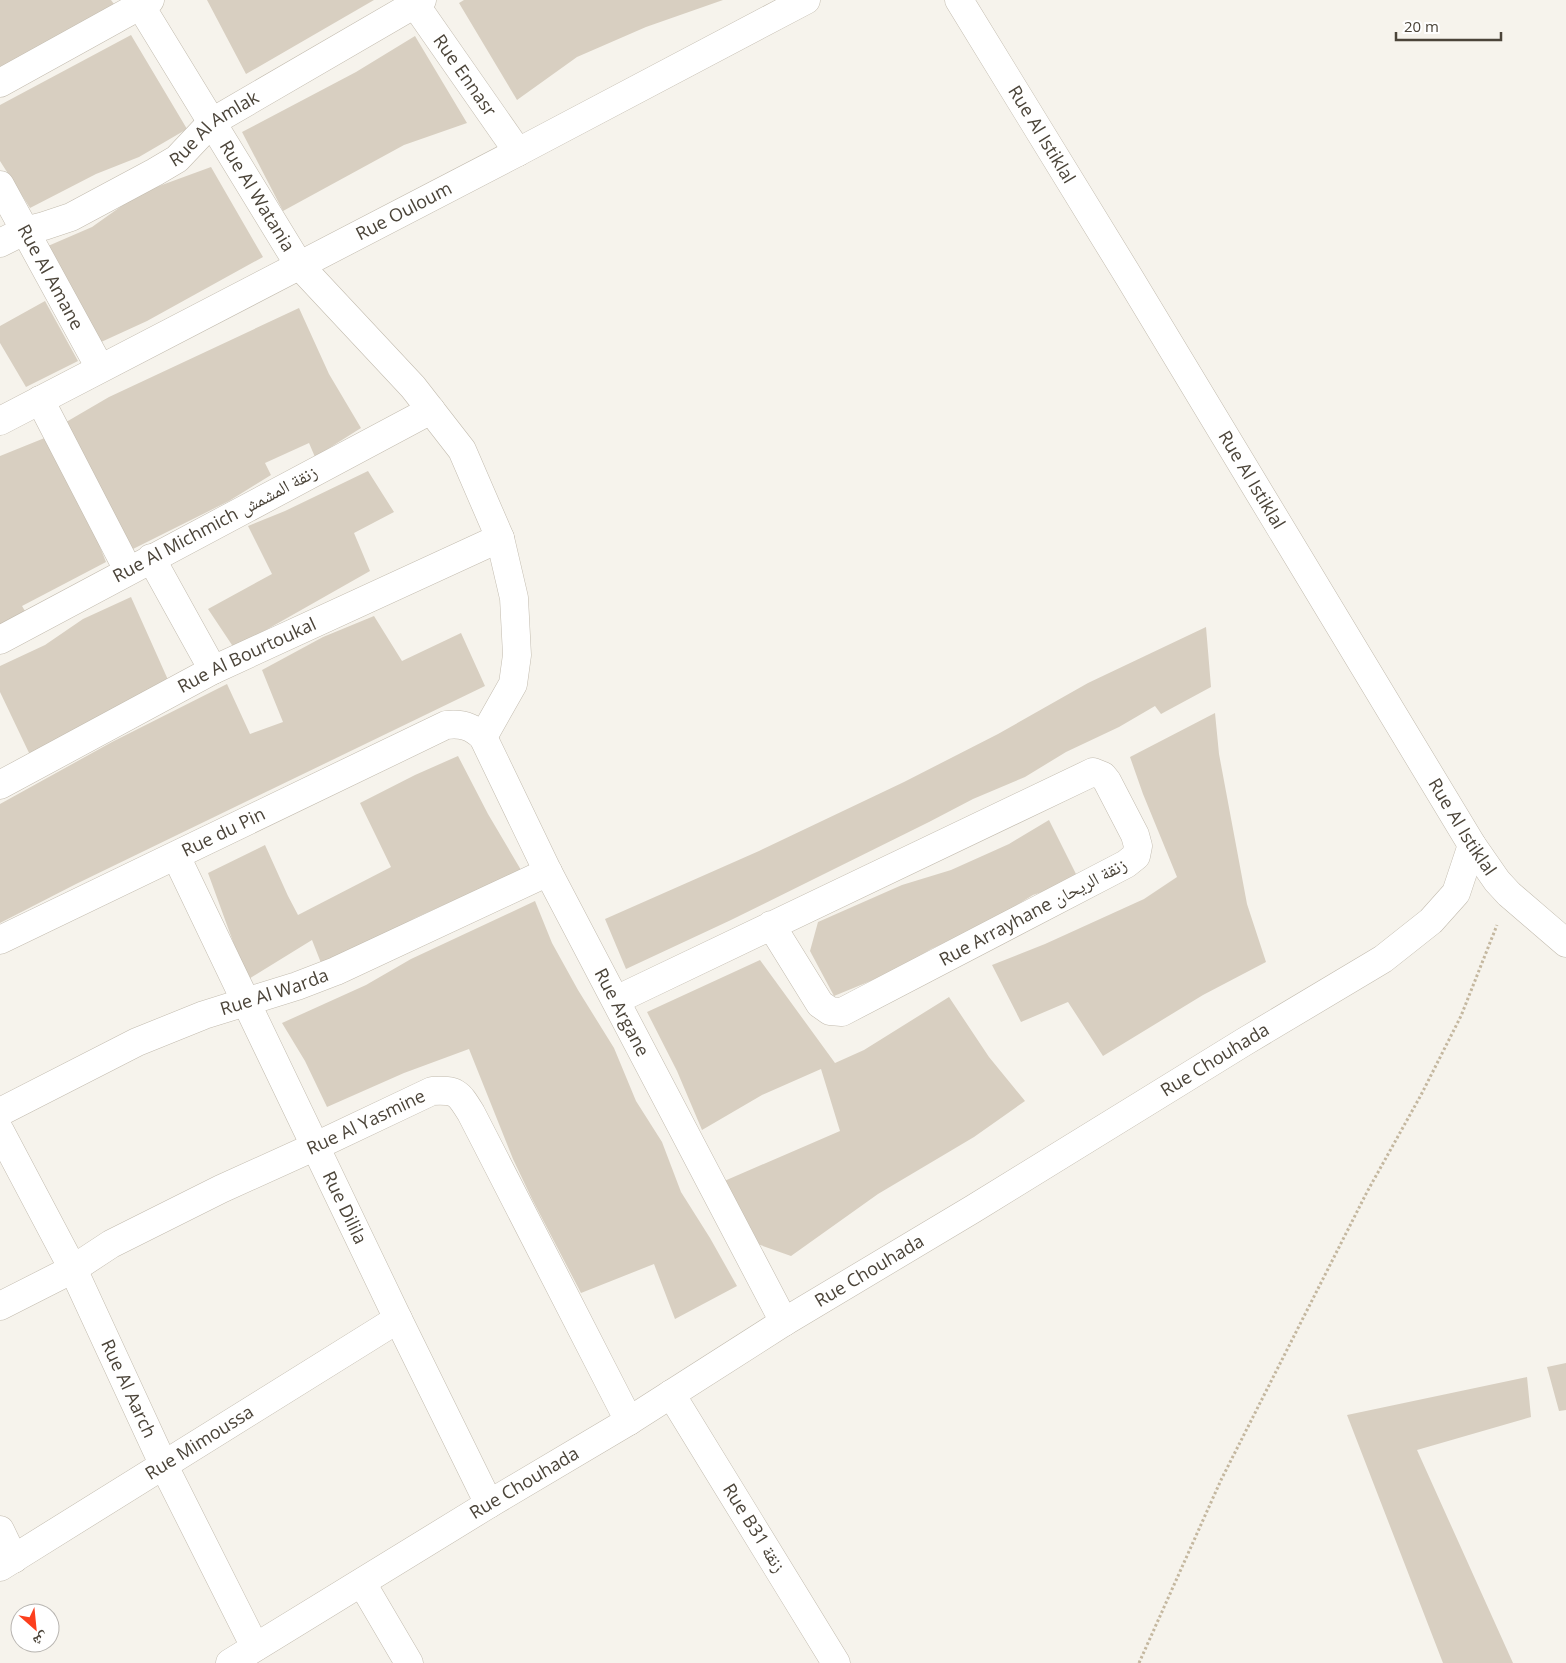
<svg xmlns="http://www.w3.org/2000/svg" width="1566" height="1663" font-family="'Open Sans','Noto Naskh Arabic',sans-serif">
  <rect width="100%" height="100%" fill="#f6f3ec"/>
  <path fill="#d8cfc1" d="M0,0H111L117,8L0,68Z
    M207,0H374L246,74Z
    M464,0H723L646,27L577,57L517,100L459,3Z
    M131,35L187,129L139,157L96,174L30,208L0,161V105Z
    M415,36L467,123L404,145L283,211L242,132L356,72Z
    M211,167L263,257L147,321L99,343L48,246L92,227L140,193Z
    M45,301L78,361L26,387L0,343V326Z
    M299,308L329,374L361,428L315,457L309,443L265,463L271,475L229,501L127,552L61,425L109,397Z
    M52,435L80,496L106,562L22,606L25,611L0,625V456Z
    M368,471L394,512L354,533L370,571L234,648L208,609L272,574L248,526L285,511Z
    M131,597L169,682L30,755L0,692V666L45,645L83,619Z
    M374,616L402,661L461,633L485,686L76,884L0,923V804L112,742L227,684L250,734L283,722L262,670L323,637Z
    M1206,627L1211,687L1161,714L1155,706L1119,727L1066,752L1025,777L973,799L929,822L731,920L626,969L605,919L759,851L904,782L998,734L1088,683Z
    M1215,713L1219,754L1247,904L1266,962L1203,995L1103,1056L1068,1002L1021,1022L992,965L1045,944L1144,899L1177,877L1143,794L1130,757Z
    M458,756L488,814L521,870L415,918L323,968L312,940L247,980L208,873L265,845L288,896L298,915L391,867L360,803L415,775Z
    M1049,820L1079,880L1033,895L983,926L931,949L895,971L834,996L810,951L818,922L902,885L951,870L1009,844Z
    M535,901L552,943L578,990L614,1048L636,1101L662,1142L681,1192L710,1238L737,1286L675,1319L654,1264L581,1293L532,1199L513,1159L469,1049L404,1073L327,1107L305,1061L282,1023L366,985L411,959Z
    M760,960L835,1063L864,1050L949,997L989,1057L1025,1101L974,1137L878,1194L791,1256L749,1241L722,1182L840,1131L821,1069L762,1095L702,1130L677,1071L647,1012Z
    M1566,1363V1410L1559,1411L1547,1367Z
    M1527,1377L1531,1417L1417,1450L1513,1663H1443L1347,1415Z"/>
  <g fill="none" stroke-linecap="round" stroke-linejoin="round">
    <g stroke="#c2bbae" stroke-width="29">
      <g id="street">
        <path id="s1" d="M137,0L299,265L413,387L462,450L500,538L514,598L517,655L513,684L483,737"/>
        <path id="s2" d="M412,0L518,152"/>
        <path id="s3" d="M959,0L1129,277L1472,845L1497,881L1509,894L1566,943"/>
        <path d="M0,83L150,0"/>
        <path id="s4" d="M0,185L100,368"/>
        <path id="s5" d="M0,243L24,231L44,226L71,217L155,172L177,159L212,122L422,0"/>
        <path d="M40,400L128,570"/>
        <path id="s6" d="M0,421L518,152L806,0"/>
        <path d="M151,558L213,670"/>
        <path d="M0,640L431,410"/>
        <path id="s7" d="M0,785L213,670L500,538"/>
        <path id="s8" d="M176,856L398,1319L489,1504"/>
        <path id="s9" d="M0,940L446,725C461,723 472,726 483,737L548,872L784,1322"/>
        <path d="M616,1000L1093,772L1103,776L1107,781L1135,835L1138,846L1136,856L1126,864L842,1012L830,1011L820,1004L771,925"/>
        <path id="s10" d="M0,1112L137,1042L204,1015L297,986L336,971L548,872"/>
        <path id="s11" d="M0,1131L73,1269L164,1466L255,1647"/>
        <path id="s12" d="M0,1306L73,1269L111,1244L221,1189L316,1146L432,1091C457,1090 458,1092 471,1113L629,1421"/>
        <path d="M671,1394L836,1663"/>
        <path d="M0,1530L14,1559"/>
        <path id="s13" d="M0,1567L398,1319"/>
        <path d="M362,1583L409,1663"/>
        <path id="s14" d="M230,1663L489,1504L629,1421L784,1322L973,1209L1244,1042L1383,959L1431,921L1456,893L1472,845"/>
      </g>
    </g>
    <path stroke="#c4b79f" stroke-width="3" stroke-dasharray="2.5 2.5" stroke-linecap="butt" d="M1139,1663L1221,1480L1367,1192L1421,1095L1461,1016L1497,925"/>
    <use href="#street" stroke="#fff" stroke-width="28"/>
  </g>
  <g text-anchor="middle" stroke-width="4" stroke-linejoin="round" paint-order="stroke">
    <g font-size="18" fill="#4b4439" stroke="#fff">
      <text dy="6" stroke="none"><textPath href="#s2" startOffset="92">Rue Ennasr</textPath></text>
      <text dy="6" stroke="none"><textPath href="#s5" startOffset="245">Rue Al Amlak</textPath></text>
      <text dy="6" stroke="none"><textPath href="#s3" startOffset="158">Rue Al Istiklal</textPath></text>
      <text dy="6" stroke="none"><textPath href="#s1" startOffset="230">Rue Al Watania</textPath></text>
      <text dy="6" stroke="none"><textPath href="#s6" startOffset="455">Rue Ouloum</textPath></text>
      <text dy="6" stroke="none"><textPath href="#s4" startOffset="105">Rue Al Amane</textPath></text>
      <text dy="6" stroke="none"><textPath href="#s3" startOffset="562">Rue Al Istiklal</textPath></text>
      <text transform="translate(215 524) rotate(-28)" y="6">Rue Al Michmich زنقة المشمش</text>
      <text dy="6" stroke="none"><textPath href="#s7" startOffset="279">Rue Al Bourtoukal</textPath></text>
      <text dy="6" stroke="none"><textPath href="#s3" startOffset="968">Rue Al Istiklal</textPath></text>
      <text dy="6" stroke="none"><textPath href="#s9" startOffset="248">Rue du Pin</textPath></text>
      <text transform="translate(1033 912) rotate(-28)" y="6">Rue Arrayhane زنقة الريحان</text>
      <text dy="6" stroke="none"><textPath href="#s10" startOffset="300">Rue Al Warda</textPath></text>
      <text dy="6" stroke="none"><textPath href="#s9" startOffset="844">Rue Argane</textPath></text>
      <text dy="6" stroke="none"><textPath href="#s14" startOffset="1155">Rue Chouhada</textPath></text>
      <text dy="6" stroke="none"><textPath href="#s12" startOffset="410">Rue Al Yasmine</textPath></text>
      <text dy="6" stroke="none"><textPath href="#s8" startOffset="390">Rue Dilila</textPath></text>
      <text dy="6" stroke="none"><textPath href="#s14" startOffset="750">Rue Chouhada</textPath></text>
      <text dy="6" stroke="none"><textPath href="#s11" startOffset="288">Rue Al Aarch</textPath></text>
      <text dy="6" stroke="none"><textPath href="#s13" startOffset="235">Rue Mimoussa</textPath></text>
      <text dy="6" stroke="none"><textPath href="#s14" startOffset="345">Rue Chouhada</textPath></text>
      <text transform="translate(754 1528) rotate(58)" y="6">Rue B31 زنقة</text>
    </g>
  </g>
  <g transform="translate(35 1628) rotate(153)"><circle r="24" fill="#ffffff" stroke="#b7b4b0"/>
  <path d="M0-4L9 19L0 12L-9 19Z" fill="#fc3f1d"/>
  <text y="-8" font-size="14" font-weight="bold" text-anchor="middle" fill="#4b4439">ش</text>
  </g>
  <path d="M1396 32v8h105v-8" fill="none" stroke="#4b4439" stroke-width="2.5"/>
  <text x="1404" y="32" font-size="15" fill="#4b4439" stroke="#ffffff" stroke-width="4" paint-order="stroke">20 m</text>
</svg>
